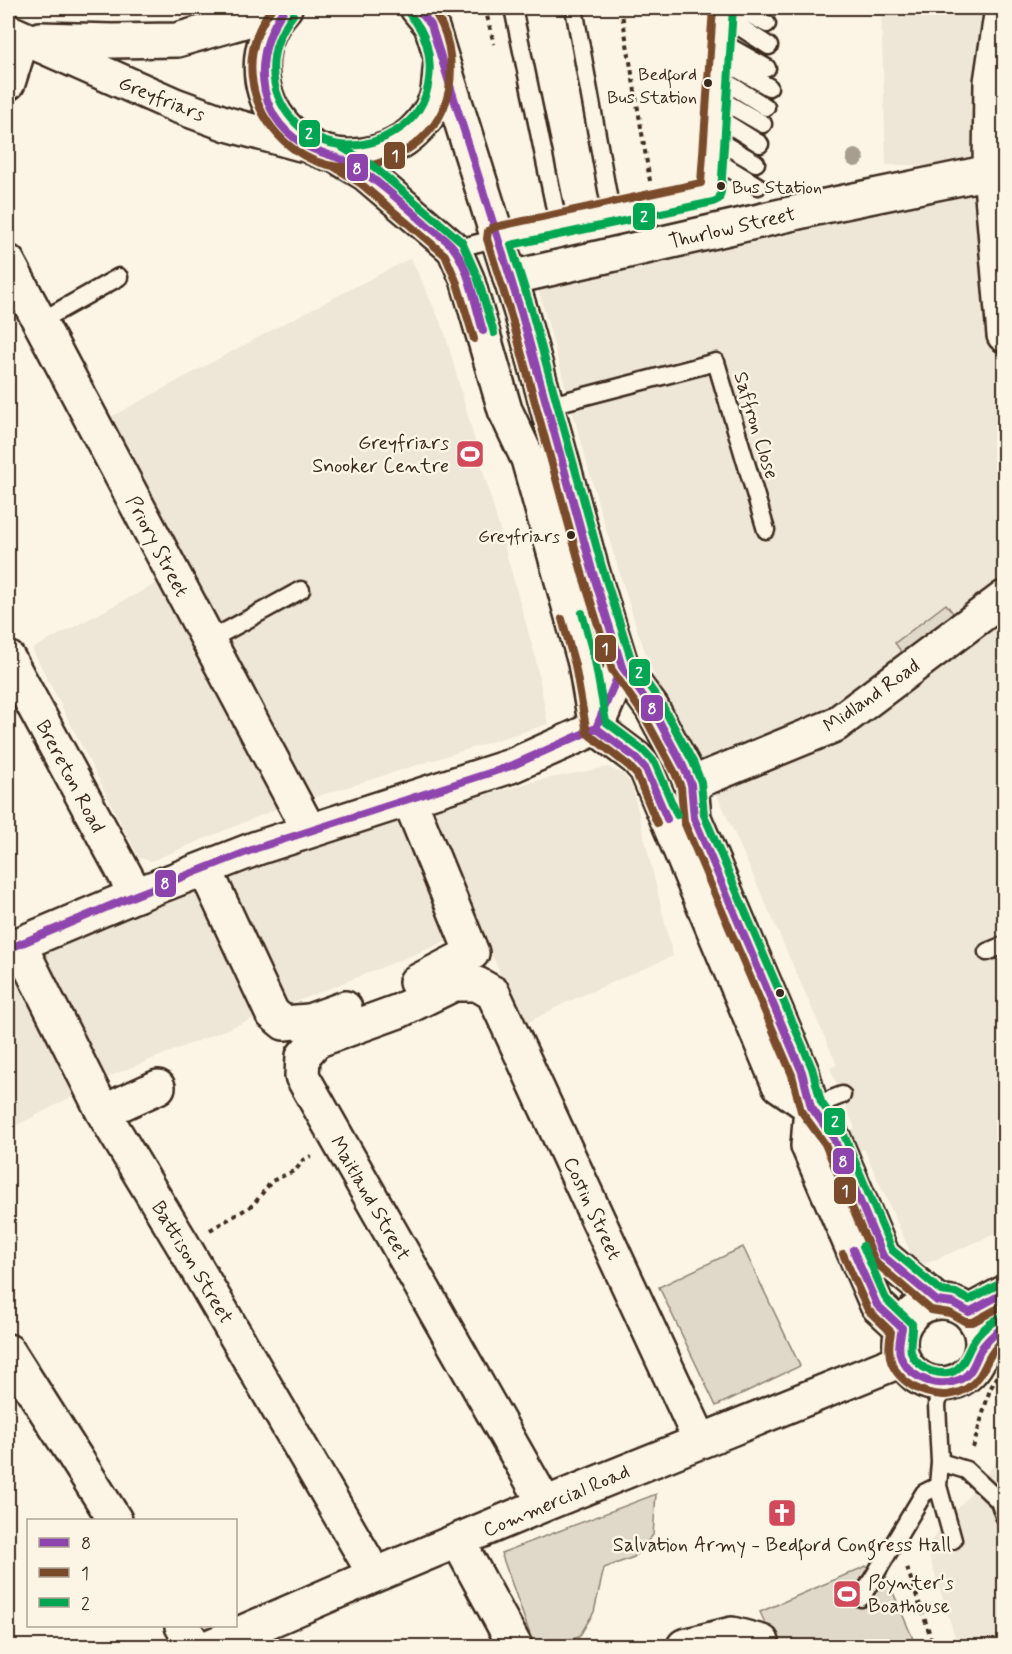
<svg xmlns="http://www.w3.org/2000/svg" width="1012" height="1654" font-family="Mynerve,sans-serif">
  <rect width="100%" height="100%" fill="#fcf5e5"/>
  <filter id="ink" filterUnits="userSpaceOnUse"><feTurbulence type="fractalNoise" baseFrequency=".0167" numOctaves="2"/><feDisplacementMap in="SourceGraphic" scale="12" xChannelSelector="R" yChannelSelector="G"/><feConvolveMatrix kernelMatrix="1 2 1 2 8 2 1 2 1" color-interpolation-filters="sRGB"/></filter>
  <g filter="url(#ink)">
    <path fill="#eee6d6" d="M881,8H1004V1230L925,1264L913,1258L864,1149L858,1152L849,1131L855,1128L830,1068L837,1065L721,803L668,715L638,632L600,510L538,288L765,240L808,230V227L943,200L966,166L886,165Z
      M411,258L444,330L535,656L548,724L309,799L109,418L281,325Z
      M159,582L281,807L151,861L139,858L32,649Z
      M608,767L623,774L632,786L673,956L565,1003L523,1025L480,928L115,1074L8,1130V964L193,886L387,822L536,781Z
      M1004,1453V1646H958L926,1547Z"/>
    <path fill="#e0d8c8" stroke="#8e8173" stroke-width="1.5" d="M946,604L956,617L905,657L895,643Z
      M743,1247L800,1366L716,1406L659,1287Z
      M656,1494L653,1535L634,1557L604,1568L594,1612L579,1637L552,1645L532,1640L501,1553Z
      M866,1566L886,1576L916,1646H772L775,1645L760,1612Z"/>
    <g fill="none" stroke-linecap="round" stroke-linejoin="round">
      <g stroke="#3b2a1e" stroke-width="21">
        <path id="lane" d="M513,8L558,223
          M574,8L611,212
          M738,8L767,24
          M723,16L769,46
          M723,43L767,68
          M722,60L769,87
          M720,78L766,107
          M718,98L763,124
          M715,116L760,144
          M713,138L756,163
          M712,158L758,186
          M454,249L558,223L711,192C712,130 723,69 723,8
          M39,322L119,277
          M547,406L716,362L766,530
          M208,641L301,590
          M987,952L1004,945
          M811,1107L842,1095
          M942,1385L937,1405L940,1462L938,1486L953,1540
          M940,1462L966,1470L999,1501L1004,1516
          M861,1598L924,1493L938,1486"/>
      </g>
      <g stroke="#3b2a1e" stroke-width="38">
        <path id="street" d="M1002,8L991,82L990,172L1004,335
          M8,83L22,39
          M8,262L309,830
          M510,278L825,206L990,172
          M8,658L136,895
          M691,784L835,725L1004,598
          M409,799L472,953L416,982
          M205,869L272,1013L284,1023L309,1021L345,1008
          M19,944L103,1112L183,1245L375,1575
          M103,1112L158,1087
          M8,1351L115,1520
          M545,1504L302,1076L303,1056L316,1041L399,1011L454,984H477L493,993L700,1440
          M458,1541L515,1646
          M182,1626L195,1646
          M211,1646L375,1575L545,1504L902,1360
          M684,1646L732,1634L762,1642L763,1646"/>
      </g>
      <g stroke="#3b2a1e" stroke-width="38">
        <path id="secondary" d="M8,949L136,895L257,848L511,766L596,728L622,667"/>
      </g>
      <g stroke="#3b2a1e" stroke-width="38">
        <path id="primary" d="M285,8C224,75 290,178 378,152C403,145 424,126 435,102C440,91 439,74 441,62
          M417,8L431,25L521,312L592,570L622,667L652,708L683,766L691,784L694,818L802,1072L811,1107L834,1139L883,1256L937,1301
          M8,31L175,105L227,124L301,144
          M40,39L112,41L177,40L283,10
          M338,157L366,174L454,249L467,279L505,410L528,459L585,663L596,728L636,758L646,769L779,1085L811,1107L808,1146L877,1305L902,1328
          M900 1343a41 41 0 1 1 82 0a41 41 0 1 1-82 0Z
          M969,1312L1004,1293"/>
      </g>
      <path stroke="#3b2a1e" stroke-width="4" stroke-dasharray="4.5 4.5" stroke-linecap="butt" d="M485,8L494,44
        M621,8L650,181
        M210,1230L253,1205L272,1181L296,1170L303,1160L311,1156
        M973,1448L990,1389L1004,1366
        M907,1568L934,1646"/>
      <use href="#lane" stroke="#fcf5e5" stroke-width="16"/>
      <use href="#street" stroke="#fcf5e5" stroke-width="33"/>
      <use href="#secondary" stroke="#fcf5e5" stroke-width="33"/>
      <use href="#primary" stroke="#fcf5e5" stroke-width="33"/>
      <g stroke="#fcf5e5" stroke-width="12">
        <path id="bus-1" d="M285,8C253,51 253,113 303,144C319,154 337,155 353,165C380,182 403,204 427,225C435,232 445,238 452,246C469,266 475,305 483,331
          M417,8L431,25L521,312L592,570L622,667L652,708L683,766L691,784L694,818L802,1072L811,1107L834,1139L883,1256L937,1301L953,1303L969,1312L1004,1293
          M596,728L636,758L646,769L667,819
          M8,949L136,895L257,848L511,766L596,728L616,680
          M853,1250L877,1305L902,1328C900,1338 897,1351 902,1360C914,1381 939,1388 959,1380C974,1374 975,1358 983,1346C989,1339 996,1332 1004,1327"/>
      </g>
      <g stroke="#fcf5e5" stroke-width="12">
        <path id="bus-2" d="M272,8C207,95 308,211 405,151C428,137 444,116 449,90C454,62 449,29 431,8
          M713,8L701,183L495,227L488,231L487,239L511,315L582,573L612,670L643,714L674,771L681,787L684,822L792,1075L801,1111L825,1144L876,1263L931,1310L950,1313L966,1322H973L1004,1305
          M333,166L360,183L445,255L457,283L474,339
          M562,619L575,665L587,733L629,766L637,775L657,823
          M843,1254L868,1310L891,1332C889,1342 888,1354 892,1364C904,1390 944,1405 969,1387C983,1376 984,1365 992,1353C995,1348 1000,1343 1004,1339"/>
      </g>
      <g stroke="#fcf5e5" stroke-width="12">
        <path id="bus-3" d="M733,8L721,192L719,199L713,202L511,245L531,309L602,567L632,662L661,703L693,762L701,782L704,815L812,1068L821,1102L844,1135L892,1250L941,1291L956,1293L969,1300L999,1284
          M293,15C235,88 315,182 396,131C415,120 427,101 429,79C432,56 426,32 410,15
          M343,148L373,166L462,242L477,276L494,333
          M582,613L595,661L606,722L643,750L655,763L677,815
          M863,1246L886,1299L912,1324C913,1333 909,1342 911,1352C913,1360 922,1368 931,1371C958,1379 962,1365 972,1344C977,1334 989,1324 999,1318"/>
      </g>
      <use href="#bus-1" stroke="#8e44ad" stroke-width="8"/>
      <use href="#bus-2" stroke="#7a4b2a" stroke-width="8"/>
      <use href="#bus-3" stroke="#00a651" stroke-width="8"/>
    </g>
    <circle fill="#a89e8f" cx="855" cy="158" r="9"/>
  </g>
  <defs>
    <g id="stadium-square" transform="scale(1.5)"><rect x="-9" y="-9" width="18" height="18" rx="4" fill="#d1495b" stroke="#fcf5e5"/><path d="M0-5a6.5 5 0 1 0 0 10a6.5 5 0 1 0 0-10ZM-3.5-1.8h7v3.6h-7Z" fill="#fff"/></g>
    <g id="church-square" transform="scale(1.5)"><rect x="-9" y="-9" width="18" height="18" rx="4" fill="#d1495b" stroke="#fcf5e5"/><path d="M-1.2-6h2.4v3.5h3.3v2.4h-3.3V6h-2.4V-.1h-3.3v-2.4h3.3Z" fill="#fff"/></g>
  </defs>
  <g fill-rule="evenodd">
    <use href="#stadium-square" x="470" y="454"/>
    <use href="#church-square" x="782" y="1513"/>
    <use href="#stadium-square" x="847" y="1594"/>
  </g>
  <g fill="#3b2a1e" stroke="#fcf5e5" stroke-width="2">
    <circle cx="708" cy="83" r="5"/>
    <circle cx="721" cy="186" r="5"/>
    <circle cx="571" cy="535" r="5"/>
    <circle cx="780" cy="993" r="5"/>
  </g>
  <g text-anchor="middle" stroke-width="5" stroke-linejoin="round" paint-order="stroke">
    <g font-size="18" fill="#3b2a1e" stroke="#fcf5e5" text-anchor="end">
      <text x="697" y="80">Bedford<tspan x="697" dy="23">Bus Station</tspan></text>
      <text x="732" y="193" text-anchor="start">Bus Station</text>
      <text x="560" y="542">Greyfriars</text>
    </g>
    <g font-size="20" fill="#3b2a1e" stroke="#fcf5e5">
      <text transform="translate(162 98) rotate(22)" y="7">Greyfriars</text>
      <text transform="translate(732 227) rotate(-13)" y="7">Thurlow Street</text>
      <text transform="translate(757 425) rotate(73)" y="7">Saffron Close</text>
      <text transform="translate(158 546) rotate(62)" y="7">Priory Street</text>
      <text transform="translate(871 695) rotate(-35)" y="7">Midland Road</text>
      <text transform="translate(71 776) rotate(62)" y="7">Brereton Road</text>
      <text transform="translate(371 1198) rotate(60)" y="7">Maitland Street</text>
      <text transform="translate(593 1208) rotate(65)" y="7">Costin Street</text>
      <text transform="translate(193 1262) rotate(59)" y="7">Battison Street</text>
      <text transform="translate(556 1500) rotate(-23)" y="7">Commercial Road</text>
    </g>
    <g font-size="20" fill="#3b2a1e" stroke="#fcf5e5" text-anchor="end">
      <text x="449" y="449">Greyfriars<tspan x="449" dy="23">Snooker Centre</tspan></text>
      <text x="782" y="1551" text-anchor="middle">Salvation Army - Bedford Congress Hall</text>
      <text x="868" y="1589" text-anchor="start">Poynter's<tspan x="868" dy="23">Boathouse</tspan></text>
    </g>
  </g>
  <g stroke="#fcf5e5" stroke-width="2">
    <rect x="298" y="119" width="23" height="29" rx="6" fill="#00a651"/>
    <rect x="383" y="141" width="23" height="29" rx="6" fill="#7a4b2a"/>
    <rect x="346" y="153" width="23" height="29" rx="6" fill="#8e44ad"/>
    <rect x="632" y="202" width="24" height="29" rx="6" fill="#00a651"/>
    <rect x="594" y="634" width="23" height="29" rx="6" fill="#7a4b2a"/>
    <rect x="628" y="658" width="23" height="29" rx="6" fill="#00a651"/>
    <rect x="640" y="694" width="24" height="28" rx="6" fill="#8e44ad"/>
    <rect x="154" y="869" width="23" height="29" rx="6" fill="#8e44ad"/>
    <rect x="823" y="1107" width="23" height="29" rx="6" fill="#00a651"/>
    <rect x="832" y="1147" width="23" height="28" rx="6" fill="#8e44ad"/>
    <rect x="833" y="1176" width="24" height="29" rx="6" fill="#7a4b2a"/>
  </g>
  <g font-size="16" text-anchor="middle" font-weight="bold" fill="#fff">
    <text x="309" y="139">2</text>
    <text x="395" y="161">1</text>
    <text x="357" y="174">8</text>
    <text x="644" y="222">2</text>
    <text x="605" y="654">1</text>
    <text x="639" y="678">2</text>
    <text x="652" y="714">8</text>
    <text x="165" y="889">8</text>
    <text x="835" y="1127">2</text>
    <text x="843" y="1167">8</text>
    <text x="845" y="1196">1</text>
  </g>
  <rect width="1012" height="1654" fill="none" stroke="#fcf5e5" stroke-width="30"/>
  <rect x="15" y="15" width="982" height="1624" fill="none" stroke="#3b2a1e" stroke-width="2" filter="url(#ink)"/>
  <rect x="27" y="1519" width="210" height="108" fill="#fcf5e5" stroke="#afa495" stroke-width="1.5"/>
  <rect x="39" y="1538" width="30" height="9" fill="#8e44ad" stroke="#afa495" stroke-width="1.5"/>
  <text x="81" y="1549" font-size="18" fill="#3b2a1e">8</text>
  <rect x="39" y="1568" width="30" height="9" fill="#7a4b2a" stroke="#afa495" stroke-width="1.5"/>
  <text x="81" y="1579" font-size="18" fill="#3b2a1e">1</text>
  <rect x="39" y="1598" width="30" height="9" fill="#00a651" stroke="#afa495" stroke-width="1.5"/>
  <text x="81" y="1609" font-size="18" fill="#3b2a1e">2</text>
</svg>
